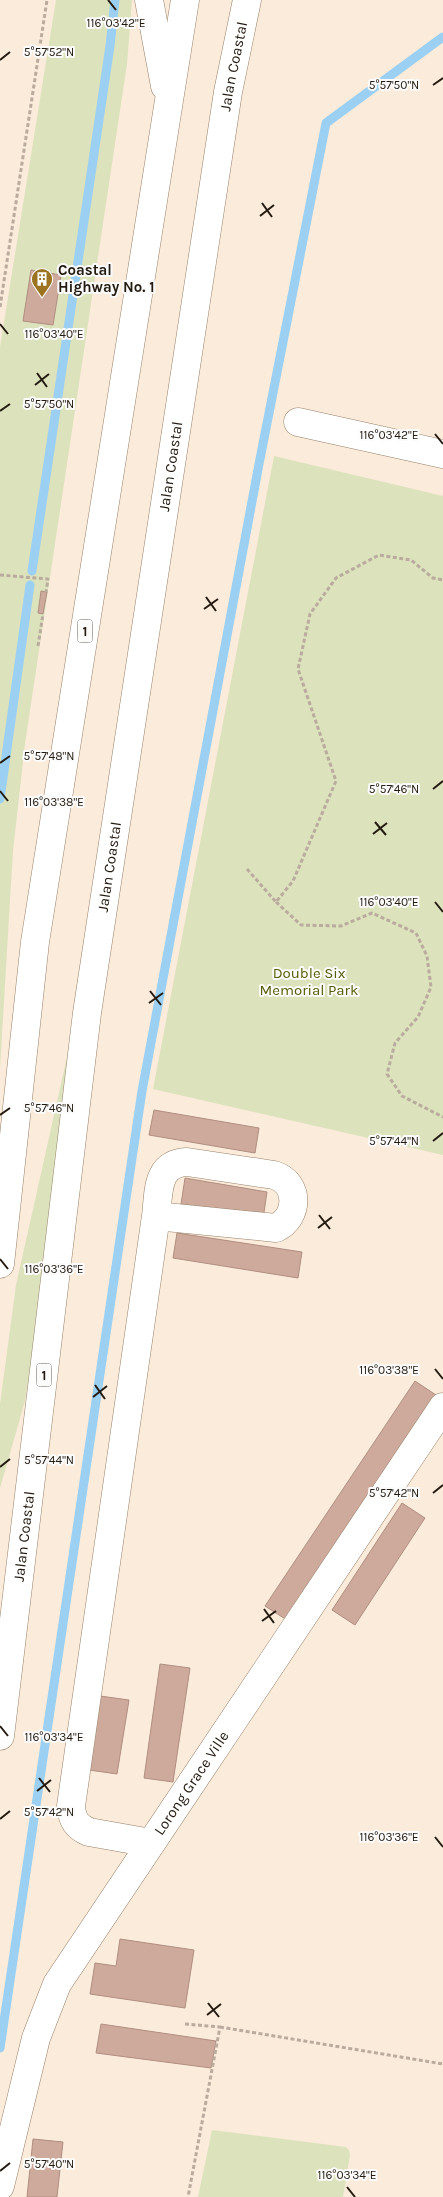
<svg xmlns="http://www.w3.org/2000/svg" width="443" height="2197" font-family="Karla,sans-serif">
  <rect width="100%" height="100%" fill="#fbebdb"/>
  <path fill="#dce2bc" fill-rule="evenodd" d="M56,0H132L127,64L25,744L13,851L0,1068V347ZM31,270L61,275L53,325Z
    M232,0H242L116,833L25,1401L0,1488V1404L16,1285L76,1017Z
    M274,456L443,496V1155L153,1089Z
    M212,2130L346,2147L349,2150L350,2155L343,2197H198Z"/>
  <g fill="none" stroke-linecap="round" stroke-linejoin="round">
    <path stroke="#9bd0f2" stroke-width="9" d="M32,571L110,46L115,0
      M0,799L30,585
      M0,2048L142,1091L259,464L326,123L443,37"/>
  </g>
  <path fill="#cdaa9c" stroke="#b08e80" d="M31,270L61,275L53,325L23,321Z
    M41,591L47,592L43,614L38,613Z
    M154,1110L259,1128L255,1153L149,1135Z
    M185,1178L267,1192L263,1219L181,1204Z
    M177,1233L302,1252L298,1278L173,1258Z
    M415,1381L439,1397L290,1622L265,1606Z
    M402,1503L425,1518L355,1625L332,1610Z
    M160,1664L190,1668L173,1782L144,1778Z
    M100,1696L129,1700L117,1774L89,1770Z
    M120,1939L194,1950L185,2008L90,1994L95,1963L116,1966Z
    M101,2024L216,2041L211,2068L96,2053Z
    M33,2139L63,2142L57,2197H27Z"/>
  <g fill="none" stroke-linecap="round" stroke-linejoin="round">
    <g stroke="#988068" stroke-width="29">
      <g id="minor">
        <path d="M298,422L443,454"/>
        <path d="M151,1843L89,1832C77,1827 72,1820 71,1806L156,1216C159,1192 156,1163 187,1162L274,1175C300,1183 299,1217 276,1228L156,1216"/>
        <path id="s1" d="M0,2186L36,2038L57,1984L443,1407"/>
      </g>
    </g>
    <g stroke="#988068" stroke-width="29">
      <g id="trunk">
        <path d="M149,0L165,86"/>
        <path d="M0,1264L35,942L185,0"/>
        <path id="s2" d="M0,1736L87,1013L228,92L247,0"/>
      </g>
    </g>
    <path stroke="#b9ab9d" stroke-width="3" stroke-dasharray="4 2.5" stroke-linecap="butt" d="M0,307L47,0
      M0,575L48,579L46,592
      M38,646L43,614
      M247,869L276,902L293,881L336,781L298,669L310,614L336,578L379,555L411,560L433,578L443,580
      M276,902L301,925L341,926L372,913L416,933L427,956L431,987L418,1017L395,1043L387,1074L402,1096L443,1117
      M185,2024L220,2027L188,2197
      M220,2027L443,2064"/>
    <use href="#minor" stroke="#fff" stroke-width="28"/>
    <use href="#trunk" stroke="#fff" stroke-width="28"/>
  </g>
  <path fill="none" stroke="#231a10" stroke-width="2" d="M108,0L116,10M0,60L10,52M433,85L443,78M262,203L272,217M260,216L274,205M0,324L8,334M37,373L47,387M35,385L49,374M0,411L10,404M435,434L443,444M206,597L216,611M204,609L218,599M0,763L10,756M433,789L443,781M0,791L8,801M375,822L386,835M373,834L387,823M435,902L443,912M150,991L161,1005M149,1003L163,993M0,1115L10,1108M433,1141L443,1133M319,1215L330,1229M318,1228L332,1217M0,1259L8,1269M435,1369L443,1379M95,1385L105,1399M93,1397L107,1386M0,1467L10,1459M433,1493L443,1485M264,1609L274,1623M262,1621L276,1611M0,1726L8,1736M39,1778L50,1792M37,1791L51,1780M0,1819L10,1811M435,1837L443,1847M208,2003L219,2017M207,2015L221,2004M0,2171L10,2163M347,2187L355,2197"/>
  <defs>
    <g id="building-pin" transform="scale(1.125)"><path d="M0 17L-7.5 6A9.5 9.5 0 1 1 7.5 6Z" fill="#9c7421" stroke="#fbfbfb"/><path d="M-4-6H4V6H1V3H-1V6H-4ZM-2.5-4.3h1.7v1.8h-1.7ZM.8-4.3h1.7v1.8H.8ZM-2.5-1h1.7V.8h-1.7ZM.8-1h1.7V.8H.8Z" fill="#fff"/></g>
  </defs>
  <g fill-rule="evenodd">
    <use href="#building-pin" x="42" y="279"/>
  </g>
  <g text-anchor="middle" stroke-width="4" stroke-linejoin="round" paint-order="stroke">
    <g fill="#fbfbfb" stroke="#645e56" stroke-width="1">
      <rect x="77.5" y="619.5" width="15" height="23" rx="4"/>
      <rect x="36.5" y="1363.5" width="15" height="23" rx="4"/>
    </g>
    <g font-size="14" font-weight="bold" fill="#231a10">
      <text x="85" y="636">1</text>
      <text x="44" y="1380">1</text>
    </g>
    <g font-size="15" fill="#231a10" stroke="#fbfbfb">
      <text dy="5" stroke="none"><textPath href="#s2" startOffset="1686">Jalan Coastal</textPath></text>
      <text dy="5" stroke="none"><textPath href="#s2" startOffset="1281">Jalan Coastal</textPath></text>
      <text dy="5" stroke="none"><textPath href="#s2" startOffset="876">Jalan Coastal</textPath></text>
      <text dy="5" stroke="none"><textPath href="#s2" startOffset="201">Jalan Coastal</textPath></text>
      <text dy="5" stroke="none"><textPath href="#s1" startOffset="452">Lorong Grace Ville</textPath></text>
    </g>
    <g font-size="15" font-weight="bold" fill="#231a10" stroke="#fbfbfb" text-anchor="start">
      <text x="58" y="275">Coastal<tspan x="58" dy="17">Highway No. 1</tspan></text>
    </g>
    <g font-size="15" fill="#565d03" stroke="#fbfbfb">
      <text x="309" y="978">Double Six<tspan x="309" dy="17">Memorial Park</tspan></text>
    </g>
  </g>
  <g font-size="12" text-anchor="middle" fill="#231a10" stroke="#fbfbfb" stroke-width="4" stroke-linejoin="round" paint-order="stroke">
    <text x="116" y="27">116°03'42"E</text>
    <text x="49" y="56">5°57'52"N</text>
    <text x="394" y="89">5°57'50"N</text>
    <text x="54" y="338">116°03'40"E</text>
    <text x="49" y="408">5°57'50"N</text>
    <text x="389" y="439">116°03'42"E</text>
    <text x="49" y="760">5°57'48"N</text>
    <text x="394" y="793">5°57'46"N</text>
    <text x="54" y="806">116°03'38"E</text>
    <text x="389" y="906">116°03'40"E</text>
    <text x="49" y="1112">5°57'46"N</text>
    <text x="394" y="1145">5°57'44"N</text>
    <text x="54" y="1273">116°03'36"E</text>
    <text x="389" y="1374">116°03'38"E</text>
    <text x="49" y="1464">5°57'44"N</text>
    <text x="394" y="1497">5°57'42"N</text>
    <text x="54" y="1741">116°03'34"E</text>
    <text x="49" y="1816">5°57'42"N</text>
    <text x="389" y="1841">116°03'36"E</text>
    <text x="49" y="2168">5°57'40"N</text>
    <text x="347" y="2179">116°03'34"E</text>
  </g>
</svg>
